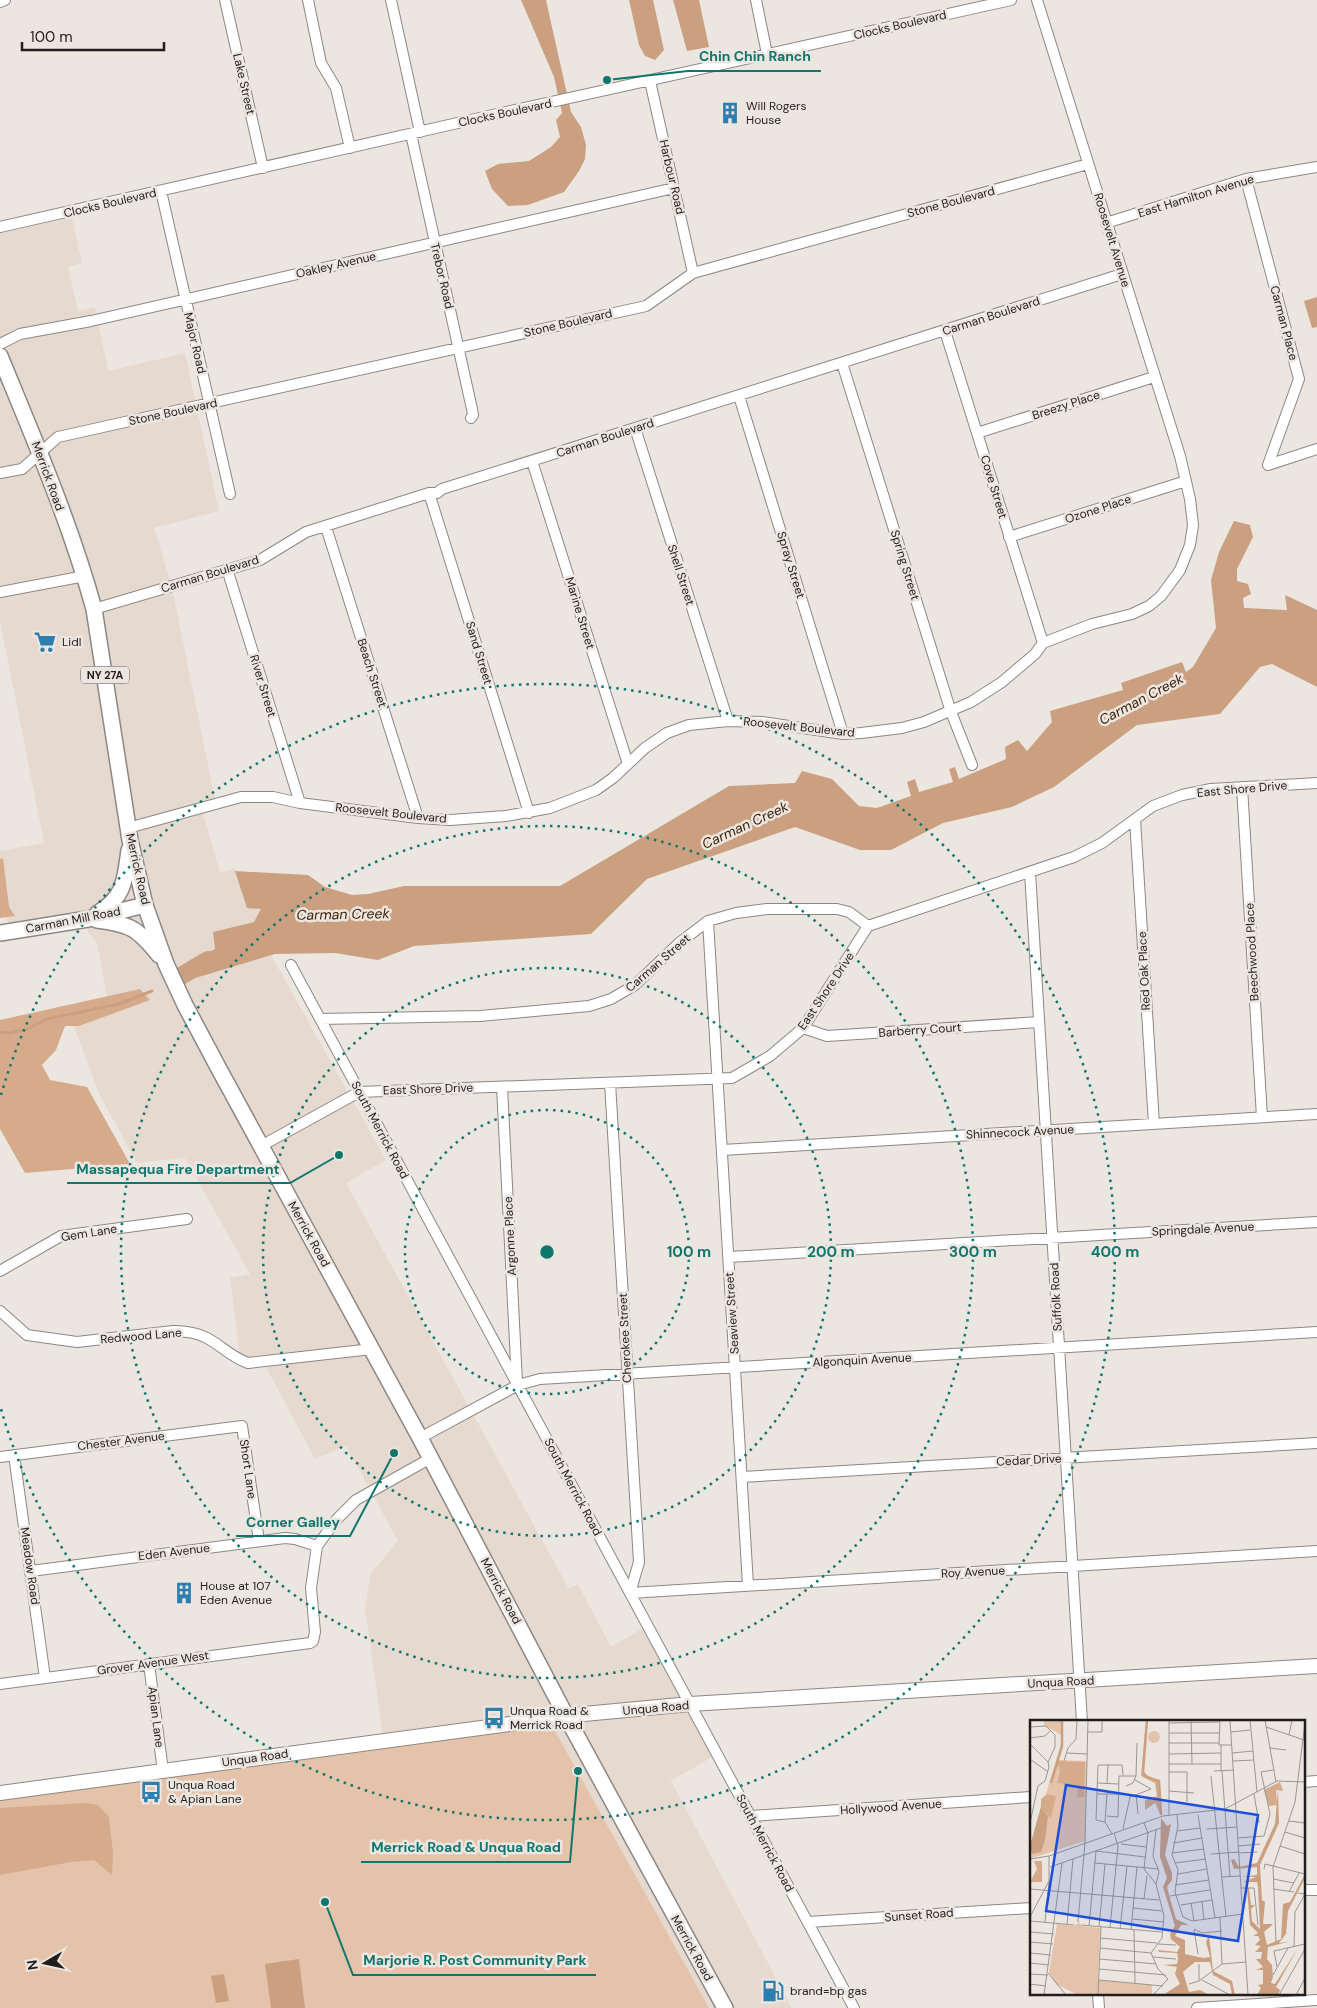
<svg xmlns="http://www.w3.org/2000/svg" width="1317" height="2008" font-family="'DM Sans',sans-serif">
  <rect width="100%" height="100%" fill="#ece6e1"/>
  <path fill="#e6dad0" d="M69,205L82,263L68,267L78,311L95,307L108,371L185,353L219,511L154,528L171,583L215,799L200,802L220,873L235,868L262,909L254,922L213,932L215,949L186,964L192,978L271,955L386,1160L346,1183L569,1589L578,1584L611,1647L645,1627L714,1756L671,1781L792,2008H709L384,1744L365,1608L371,1573L398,1541L346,1446L315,1459L267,1369L266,1355L240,1357L230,1278L250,1274L185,1158L137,1163L100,1096L68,1011L108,1004L97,943L88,932L85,912L8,925L0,877V851L44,843L0,621V222Z"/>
  <path fill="#e4c3aa" d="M550,1722L709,2008H0V1796Z"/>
  <path fill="#d5ab8b" d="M3,858L9,907L15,916L0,918V859Z
    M140,989L150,1000L79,1026H65L56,1050L42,1065L50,1080L87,1087L130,1164L25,1173L0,1129V1020Z
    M84,1803L98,1805L109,1817L113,1853L112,1875L94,1860L71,1862L0,1875V1808Z"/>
  <path fill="#caa080" d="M521,0H546L571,112L581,127L586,145L585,159L579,171L564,192L528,205L508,206L492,189L485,171L498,164L529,161L551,147L560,137L556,120L562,113L554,77Z
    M629,0H653L664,50L655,60L645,56L639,45Z
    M673,0H699L709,47L687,51Z
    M1317,297V327L1312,328L1304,301Z
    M1234,521L1250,525L1253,537L1237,569V581L1248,584L1251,594L1243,598L1244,608L1287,610L1285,595L1317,610V687L1272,664L1260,667L1220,714L1137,725L1054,787L1012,807L943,823L891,850H860L795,827L647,879L591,934L414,946L378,960L335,953L275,954L192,979L186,964L215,949L213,932L254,922L261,909L247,908L235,871L308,875L325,887L352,895L368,894L404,886H560L729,786L795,783L802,771L832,779L859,806L877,808L911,796L907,782L915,779L919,792L953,782L949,769L955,767L959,779L1006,759L1005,747L1018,740L1027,751L1052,722L1050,711L1123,690L1121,683L1182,662L1186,672L1193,667L1216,628L1211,580L1219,552Z
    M299,1959L305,2008H271L265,1964Z
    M224,1974L229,2001L216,2003L211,1976Z"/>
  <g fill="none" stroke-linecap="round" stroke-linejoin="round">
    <path stroke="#caa080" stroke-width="3" d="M0,1032L9,1033L27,1029L47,1019L119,1004L152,991"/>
    <path stroke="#caa080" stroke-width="18" d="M181,976L208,960"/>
    <g stroke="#8d8783" stroke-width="12">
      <path id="street" d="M225,0L263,168
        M308,0L321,63L336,88L350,148
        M391,0L420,132
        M756,0L767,54
        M0,2L5,0
        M650,81L693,273
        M411,134L472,409L473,415L471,418
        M1246,179L1299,379L1268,465
        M161,191L230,494
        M1106,223L1246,179L1317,167
        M0,227L484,117L1011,0
        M945,331L1043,643
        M0,344L20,334L91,321L674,188
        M842,363L951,712L972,765
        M739,396L843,734
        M635,428L728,721
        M977,433L1154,377
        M532,461L628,764
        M1268,465L1317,449
        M0,473L22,469L58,437L646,306L693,273L1088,164
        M429,493L529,813
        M326,527L418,818
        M1009,537L1186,481
        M227,569L300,803
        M0,592L85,576
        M94,609L260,560L306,532L429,493H437L442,489L1122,274
        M1242,787L1262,1117
        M1135,819L1154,1124
        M128,828L241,797H273L300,803L418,818L450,820L506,816L550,808L596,790L613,778L645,748L667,733L689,725L728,721L762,722L843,734L861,733L902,728L924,722L971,702L1002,682L1035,654L1043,643L1092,624L1132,614L1149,606L1161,596L1180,570L1190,545L1193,525L1190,499L1180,456L1037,0
        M1030,872L1082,1722
        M708,921L748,1585
        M291,965L854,2008
        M320,1019L480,1016L589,1006L611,999L635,985L679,943L708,921L736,913L767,909H837L849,912L868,926
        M803,1028L827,1036L1039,1022
        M610,1083L639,1562L630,1593L1317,1551
        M502,1087L517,1382
        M261,1146L359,1092L732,1078L770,1056L803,1028L868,926L1074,857L1102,843L1153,806L1182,795L1211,789L1317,783
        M723,1150L1317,1114
        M729,1257L1317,1222
        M0,1271L61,1236L187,1219
        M0,1311L27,1335L77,1342L173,1331C185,1331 196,1332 207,1338C222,1346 231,1357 248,1363L372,1349
        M420,1438L518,1385L540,1379L1317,1332
        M14,1455L45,1678
        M0,1457L242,1426L259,1541
        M742,1477L1317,1443
        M31,1571L285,1538L295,1539L317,1546
        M149,1664L163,1771
        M0,1684L310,1643L313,1641L315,1632L311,1588L317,1546L337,1519L356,1500L431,1458
        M1303,1782L1317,1781
        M751,1816L1031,1797
        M1303,1890H1317
        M808,1922L1031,1908
        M1098,1994L1099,2008
        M1197,2008L1317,2000"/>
    </g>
    <g stroke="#8d8783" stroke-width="16">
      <path id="secondary" d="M0,1793L584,1714L690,1704L1317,1666"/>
    </g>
    <g stroke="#8d8783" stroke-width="18">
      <path id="primary" d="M0,356C34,439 70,522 94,609L130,840L145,905L166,964L185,1005L219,1069L420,1438L566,1716L725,2008
        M98,913C125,897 125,879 129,850
        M97,920C131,924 138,929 159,955
        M0,933L88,919L145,905"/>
    </g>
    <use href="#street" stroke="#fff" stroke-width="10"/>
    <use href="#secondary" stroke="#fff" stroke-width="14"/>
    <use href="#primary" stroke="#fff" stroke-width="15"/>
  </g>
  <g fill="none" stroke="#0f766e" stroke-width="2.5" stroke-dasharray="2.5 5">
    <circle cx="547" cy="1252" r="142"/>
    <circle cx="547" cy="1252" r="284"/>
    <circle cx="547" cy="1252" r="426"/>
    <path d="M1 1095A568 568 0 1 1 1 1409"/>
  </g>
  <defs>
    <g id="building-bare" transform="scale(1.725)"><path d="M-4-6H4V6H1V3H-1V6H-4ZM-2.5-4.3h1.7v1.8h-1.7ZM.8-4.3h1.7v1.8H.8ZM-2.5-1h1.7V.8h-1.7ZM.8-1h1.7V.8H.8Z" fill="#2d7faf" stroke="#ece6e1" stroke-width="2.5" paint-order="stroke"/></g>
    <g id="supermarket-bare" transform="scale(1.725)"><path d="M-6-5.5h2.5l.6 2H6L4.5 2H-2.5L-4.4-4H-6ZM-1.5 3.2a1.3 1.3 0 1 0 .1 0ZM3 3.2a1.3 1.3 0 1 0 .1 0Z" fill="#2d7faf" stroke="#ece6e1" stroke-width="2.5" paint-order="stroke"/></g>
    <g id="bus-bare" transform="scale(1.725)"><path d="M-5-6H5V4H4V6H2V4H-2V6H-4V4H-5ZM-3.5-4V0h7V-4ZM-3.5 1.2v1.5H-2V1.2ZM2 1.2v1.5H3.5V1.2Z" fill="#2d7faf" stroke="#ece6e1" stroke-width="2.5" paint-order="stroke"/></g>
    <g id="fuel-bare" transform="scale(1.725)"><path d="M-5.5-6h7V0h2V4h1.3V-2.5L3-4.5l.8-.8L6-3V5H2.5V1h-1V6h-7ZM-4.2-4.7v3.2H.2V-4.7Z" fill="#2d7faf" stroke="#ece6e1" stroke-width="2.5" paint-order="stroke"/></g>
  </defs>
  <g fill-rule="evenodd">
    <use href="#building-bare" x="730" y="113"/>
    <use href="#supermarket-bare" x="45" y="642"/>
    <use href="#building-bare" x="184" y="1593"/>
    <use href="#bus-bare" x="494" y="1718"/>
    <use href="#bus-bare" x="151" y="1792"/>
    <use href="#fuel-bare" x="773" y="1991"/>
  </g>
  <g text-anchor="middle" stroke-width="5" stroke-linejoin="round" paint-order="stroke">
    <rect fill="#ece6e1" stroke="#5d5957" stroke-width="1" x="81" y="666.5" width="48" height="17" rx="4"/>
    <g font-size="11" font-weight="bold" fill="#201d1c">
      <text x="105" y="679">NY 27A</text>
    </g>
    <g font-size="12" fill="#201d1c" stroke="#ece6e1">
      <text transform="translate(900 25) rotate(-13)" y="4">Clocks Boulevard</text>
      <text transform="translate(244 84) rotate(77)" y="4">Lake Street</text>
      <text transform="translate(505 113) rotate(-12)" y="4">Clocks Boulevard</text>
      <text transform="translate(672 177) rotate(77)" y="4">Harbour Road</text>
      <text transform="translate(1196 196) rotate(-17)" y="4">East Hamilton Avenue</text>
      <text transform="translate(951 202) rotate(-15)" y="4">Stone Boulevard</text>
      <text transform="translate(110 203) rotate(-13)" y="4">Clocks Boulevard</text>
      <text transform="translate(1112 240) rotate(73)" y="4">Roosevelt Avenue</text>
      <text transform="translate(336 265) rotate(-13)" y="4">Oakley Avenue</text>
      <text transform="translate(442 276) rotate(77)" y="4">Trebor Road</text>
      <text transform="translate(991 316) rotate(-18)" y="4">Carman Boulevard</text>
      <text transform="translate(568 323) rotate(-13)" y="4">Stone Boulevard</text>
      <text transform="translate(1284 323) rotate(75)" y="4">Carman Place</text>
      <text transform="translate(195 343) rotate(77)" y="4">Major Road</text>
      <text transform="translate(1066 405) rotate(-18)" y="4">Breezy Place</text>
      <text transform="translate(173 412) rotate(-12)" y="4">Stone Boulevard</text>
      <text transform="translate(605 438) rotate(-18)" y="4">Carman Boulevard</text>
      <text transform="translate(48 476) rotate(70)" y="4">Merrick Road</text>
      <text transform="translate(994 487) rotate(73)" y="4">Cove Street</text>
      <text transform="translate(1098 509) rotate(-18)" y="4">Ozone Place</text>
      <text transform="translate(791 565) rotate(73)" y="4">Spray Street</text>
      <text transform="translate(905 565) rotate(73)" y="4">Spring Street</text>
      <text transform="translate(210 574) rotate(-17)" y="4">Carman Boulevard</text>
      <text transform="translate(681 575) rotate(72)" y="4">Shell Street</text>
      <text transform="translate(580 613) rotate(73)" y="4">Marine Street</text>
      <text transform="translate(479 653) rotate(73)" y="4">Sand Street</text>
      <text transform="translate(372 673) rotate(72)" y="4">Beach Street</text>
      <text transform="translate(263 686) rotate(73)" y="4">River Street</text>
      <text transform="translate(799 727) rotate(6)" y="4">Roosevelt Boulevard</text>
      <text transform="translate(1242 789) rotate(-5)" y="4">East Shore Drive</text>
      <text transform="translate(391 813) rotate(6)" y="4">Roosevelt Boulevard</text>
      <text transform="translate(138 869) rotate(77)" y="4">Merrick Road</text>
      <text transform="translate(73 920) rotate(-11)" y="4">Carman Mill Road</text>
      <text transform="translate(1252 952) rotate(-93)" y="4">Beechwood Place</text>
      <text transform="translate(658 963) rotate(-41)" y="4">Carman Street</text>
      <text transform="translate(1144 971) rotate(-93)" y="4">Red Oak Place</text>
      <text transform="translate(826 991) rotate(-56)" y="4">East Shore Drive</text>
      <text transform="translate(920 1030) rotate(-4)" y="4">Barberry Court</text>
      <text transform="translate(428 1089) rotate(-2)" y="4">East Shore Drive</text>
      <text transform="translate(380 1130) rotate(62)" y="4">South Merrick Road</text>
      <text transform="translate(1020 1132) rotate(-3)" y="4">Shinnecock Avenue</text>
      <text transform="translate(1203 1229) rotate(-3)" y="4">Springdale Avenue</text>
      <text transform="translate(89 1233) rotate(-9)" y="4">Gem Lane</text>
      <text transform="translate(309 1234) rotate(61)" y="4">Merrick Road</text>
      <text transform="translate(510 1236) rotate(-93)" y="4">Argonne Place</text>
      <text transform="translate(1056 1297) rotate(-93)" y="4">Suffolk Road</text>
      <text transform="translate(732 1313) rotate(-94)" y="4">Seaview Street</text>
      <text transform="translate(141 1336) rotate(-5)" y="4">Redwood Lane</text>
      <text transform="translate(625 1338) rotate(-93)" y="4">Cherokee Street</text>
      <text transform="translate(862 1360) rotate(-3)" y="4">Algonquin Avenue</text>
      <text transform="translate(121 1441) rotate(-7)" y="4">Chester Avenue</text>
      <text transform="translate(1029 1460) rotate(-3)" y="4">Cedar Drive</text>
      <text transform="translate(248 1469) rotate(82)" y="4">Short Lane</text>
      <text transform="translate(573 1487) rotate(62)" y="4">South Merrick Road</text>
      <text transform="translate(174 1552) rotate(-7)" y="4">Eden Avenue</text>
      <text transform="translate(30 1566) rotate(82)" y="4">Meadow Road</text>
      <text transform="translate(973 1572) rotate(-3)" y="4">Roy Avenue</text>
      <text transform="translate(501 1591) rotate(62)" y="4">Merrick Road</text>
      <text transform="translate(153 1663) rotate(-8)" y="4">Grover Avenue West</text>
      <text transform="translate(1061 1682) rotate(-3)" y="4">Unqua Road</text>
      <text transform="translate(656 1708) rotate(-5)" y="4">Unqua Road</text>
      <text transform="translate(156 1717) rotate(83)" y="4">Apian Lane</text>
      <text transform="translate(255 1758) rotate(-8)" y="4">Unqua Road</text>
      <text transform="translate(891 1807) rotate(-4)" y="4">Hollywood Avenue</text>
      <text transform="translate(765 1843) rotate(62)" y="4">South Merrick Road</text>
      <text transform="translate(919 1915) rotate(-4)" y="4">Sunset Road</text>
      <text transform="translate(692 1948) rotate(61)" y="4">Merrick Road</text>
    </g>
    <g font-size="12" fill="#201d1c" stroke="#ece6e1" text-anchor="start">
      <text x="746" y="110">Will Rogers<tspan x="746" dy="14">House</tspan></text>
      <text x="62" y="646">Lidl</text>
      <text x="200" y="1590">House at 107<tspan x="200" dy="14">Eden Avenue</tspan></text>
      <text x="510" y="1715">Unqua Road &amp;<tspan x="510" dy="14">Merrick Road</tspan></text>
      <text x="168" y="1789">Unqua Road<tspan x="168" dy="14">&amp; Apian Lane</tspan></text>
      <text x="790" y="1995">brand=bp gas</text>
    </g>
    <g font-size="14" font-style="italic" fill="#3e2107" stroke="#ece6e1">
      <text transform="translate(1141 699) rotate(-28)" y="5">Carman Creek</text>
      <text transform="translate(745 825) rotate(-25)" y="5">Carman Creek</text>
      <text transform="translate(343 914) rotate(-1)" y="5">Carman Creek</text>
    </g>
  </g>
  <g transform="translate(1030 1720)">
    <rect width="275" height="275" fill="#ece6e1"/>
    <path d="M14,0H33V25L29,40L57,41L55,121L2,138L0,126L31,24V15L14,5ZM118 17a6 6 0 1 1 12 0a6 6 0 1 1-12 0ZM49,202L51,206L70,208L68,260L122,265V275H48L26,264L19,252L27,204L44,206Z" fill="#e4c3aa"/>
    <path d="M116,0L113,53L130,62V94L125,83L115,90V80L127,76L125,63L111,56ZM28,41L55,42L54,77H47L48,65L27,63L30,52L29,46L25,47ZM250,62L253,71L246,70L247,85L239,86L234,70ZM17,74L26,76L21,98L11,88V79ZM4,141H12V162H0L7,149Z" fill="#d5ab8b"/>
    <path d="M248,69L249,103L230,145L232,180L235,182L233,204H243L234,212L237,225L251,219L253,184L260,182L274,156L275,158L258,191L256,214L249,223L261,221L238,227L237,239L242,245L243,257L241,263L245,264L268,228L246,267L250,270L248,275H227L231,268L228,265L233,264V250H226L233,247L226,239H231L232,232H225L231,226L225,225L230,220L228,216H223L228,213L220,205L217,168H219L221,185H225L221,189L222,201L230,209L228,167L227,162H213L226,157H212L227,155V147L204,149L201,140L204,139L209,147L227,143L245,104ZM13,79L11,88L18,96L15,120L11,132L2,134L0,126ZM131,98L137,106L141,104L135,135L142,153V160L137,167L139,175L146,199L159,205H151L145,216L155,220V234L173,238L180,237L176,222L179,215L183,251L202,261L205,275H202L200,264L183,255L180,242H165L153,252L159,272L170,270L179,275H133L150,264L145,254L147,247L133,245L147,244L148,238L147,233L129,232L128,230L147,232L150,227L141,219L140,214L145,206L133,167L137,158L130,137Z" fill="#caa080"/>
    <path fill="none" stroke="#caa080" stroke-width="2.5" d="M117,0L113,52L116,57L129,61L131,95M21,63L32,26V0"/>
    <path fill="none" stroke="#9a9692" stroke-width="1" d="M139,0V95M200,0L218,275M220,0L227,72M235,0L246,62M161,1L162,44M190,1L189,25H202M139,3L190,2M0,7L16,6L25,15V27L18,42M236,7L274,20M58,12H72V0M201,12L220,10M139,13H189M259,15L262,0M0,18L15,16L21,10M139,23H189M0,24L18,42L19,47L15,61L8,66L0,103M240,28L256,30M37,33L57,34M202,33L223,31M139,34L191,33M0,39L18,52M34,41L38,28L46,19L47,0M203,41L224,40M139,44H191M184,51L204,50M191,51V25M192,51L200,157M139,52H157V82M181,56L196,197M67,63L89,64M77,64L78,44M96,66L103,63L106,56L107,23M139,71L164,73M67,74H88M106,74L108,94M224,74L229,103M147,95L148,106L142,135L148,150L145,172L153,197L162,201L213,194M168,95L185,198M77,96L88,97L89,56H106M259,101L275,103M75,102L77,74M114,103L118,113L114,149L126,164L134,196L132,218L121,233M93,109L100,77L121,69L105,60M177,109L207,107M126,110L123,136L129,152L126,164M147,111L170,108M255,112L275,118M82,114L75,102L66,100L68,45H92L93,55M208,118L234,116L240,94L231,52L243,50M143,123L172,118M91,124L116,127M208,126L230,124M250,126L275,134M142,133L174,129M209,133L227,132M181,134L209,132M0,139L19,136L133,96L195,89L247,61L275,62M65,143L129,149M145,143L176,139M20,147L131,108M234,149L235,144L275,154M148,154L177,149M191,157L210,156M243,159L264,163M145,165L179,160M211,168H224L228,205M0,169L129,180M243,169L264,172M259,172L269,153M140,176L180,170M114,179L117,156M172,182L174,200M161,183L164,201M151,185L182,180M103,188L132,191M0,197L19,161V136M190,197L192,244M102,199L134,202M0,201L44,205M15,202L19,161M48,202L55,123L58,0M37,204L43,139M51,205L132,212M59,206L66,131L115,137M69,207L75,144M80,208L88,126L84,113M90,209L97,146M164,209L172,213L192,211M101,210L107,147M104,210L105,263M164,210L168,234M0,212L24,214M70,218L127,223M0,222L23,224M246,222L243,147L265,82L275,3M128,224L146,225M264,226L265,192L275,174L268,173M70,228L121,233M0,233L21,235M121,233L128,249L138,259L123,275M123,237L146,239M69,239L126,244M0,243L19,245M169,244V260M247,247L244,231L275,224M69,249L136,255M18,253L36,275M0,254L18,255M243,255L258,228M69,260L133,266M172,260L200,275M0,264L16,266M159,264L169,261L192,244L216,242M14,275L32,143M68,275L71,207M249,275L275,229M266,275L275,258"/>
    <path fill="#1d4ed8" fill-opacity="0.15" stroke="#1d4ed8" stroke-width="2.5" d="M36,65L228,95L208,221L16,191Z"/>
    <rect width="275" height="275" fill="none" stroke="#201d1c" stroke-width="2.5"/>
  </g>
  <circle cx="547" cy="1252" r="8" fill="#0f766e" stroke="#ece6e1" stroke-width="2.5"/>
  <g font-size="15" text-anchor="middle" font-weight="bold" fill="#0f766e" stroke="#ece6e1" stroke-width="5" stroke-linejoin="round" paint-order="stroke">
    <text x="689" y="1257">100 m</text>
    <text x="831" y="1257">200 m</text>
    <text x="973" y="1257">300 m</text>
    <text x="1115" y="1257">400 m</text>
  </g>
  <path fill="none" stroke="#0f766e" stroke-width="2" d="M607 80L688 71H821M339 1155L290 1183H67M394 1453L350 1536H236M578 1771L570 1862H361M325 1902L353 1975H596"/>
  <g fill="#0f766e" stroke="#ece6e1" stroke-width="2">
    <circle cx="607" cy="80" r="5"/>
    <circle cx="339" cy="1155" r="5"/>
    <circle cx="394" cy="1453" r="5"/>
    <circle cx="578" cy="1771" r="5"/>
    <circle cx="325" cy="1902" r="5"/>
  </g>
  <g font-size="14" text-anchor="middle" font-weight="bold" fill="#0f766e" stroke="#ece6e1" stroke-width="5" stroke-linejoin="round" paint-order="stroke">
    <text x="755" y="61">Chin Chin Ranch</text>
    <text x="178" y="1174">Massapequa Fire Department</text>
    <text x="293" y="1527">Corner Galley</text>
    <text x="466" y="1852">Merrick Road &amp; Unqua Road</text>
    <text x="475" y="1965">Marjorie R. Post Community Park</text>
  </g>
  <g transform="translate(45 1963) rotate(261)" stroke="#ece6e1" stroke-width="4" paint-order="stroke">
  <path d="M0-4L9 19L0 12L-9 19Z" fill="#201d1c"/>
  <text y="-8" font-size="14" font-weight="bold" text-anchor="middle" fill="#201d1c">N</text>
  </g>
  <path d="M22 42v8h142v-8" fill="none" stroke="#201d1c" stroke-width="2.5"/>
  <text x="30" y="42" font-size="15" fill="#201d1c" stroke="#ece6e1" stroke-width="4" paint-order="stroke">100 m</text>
</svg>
